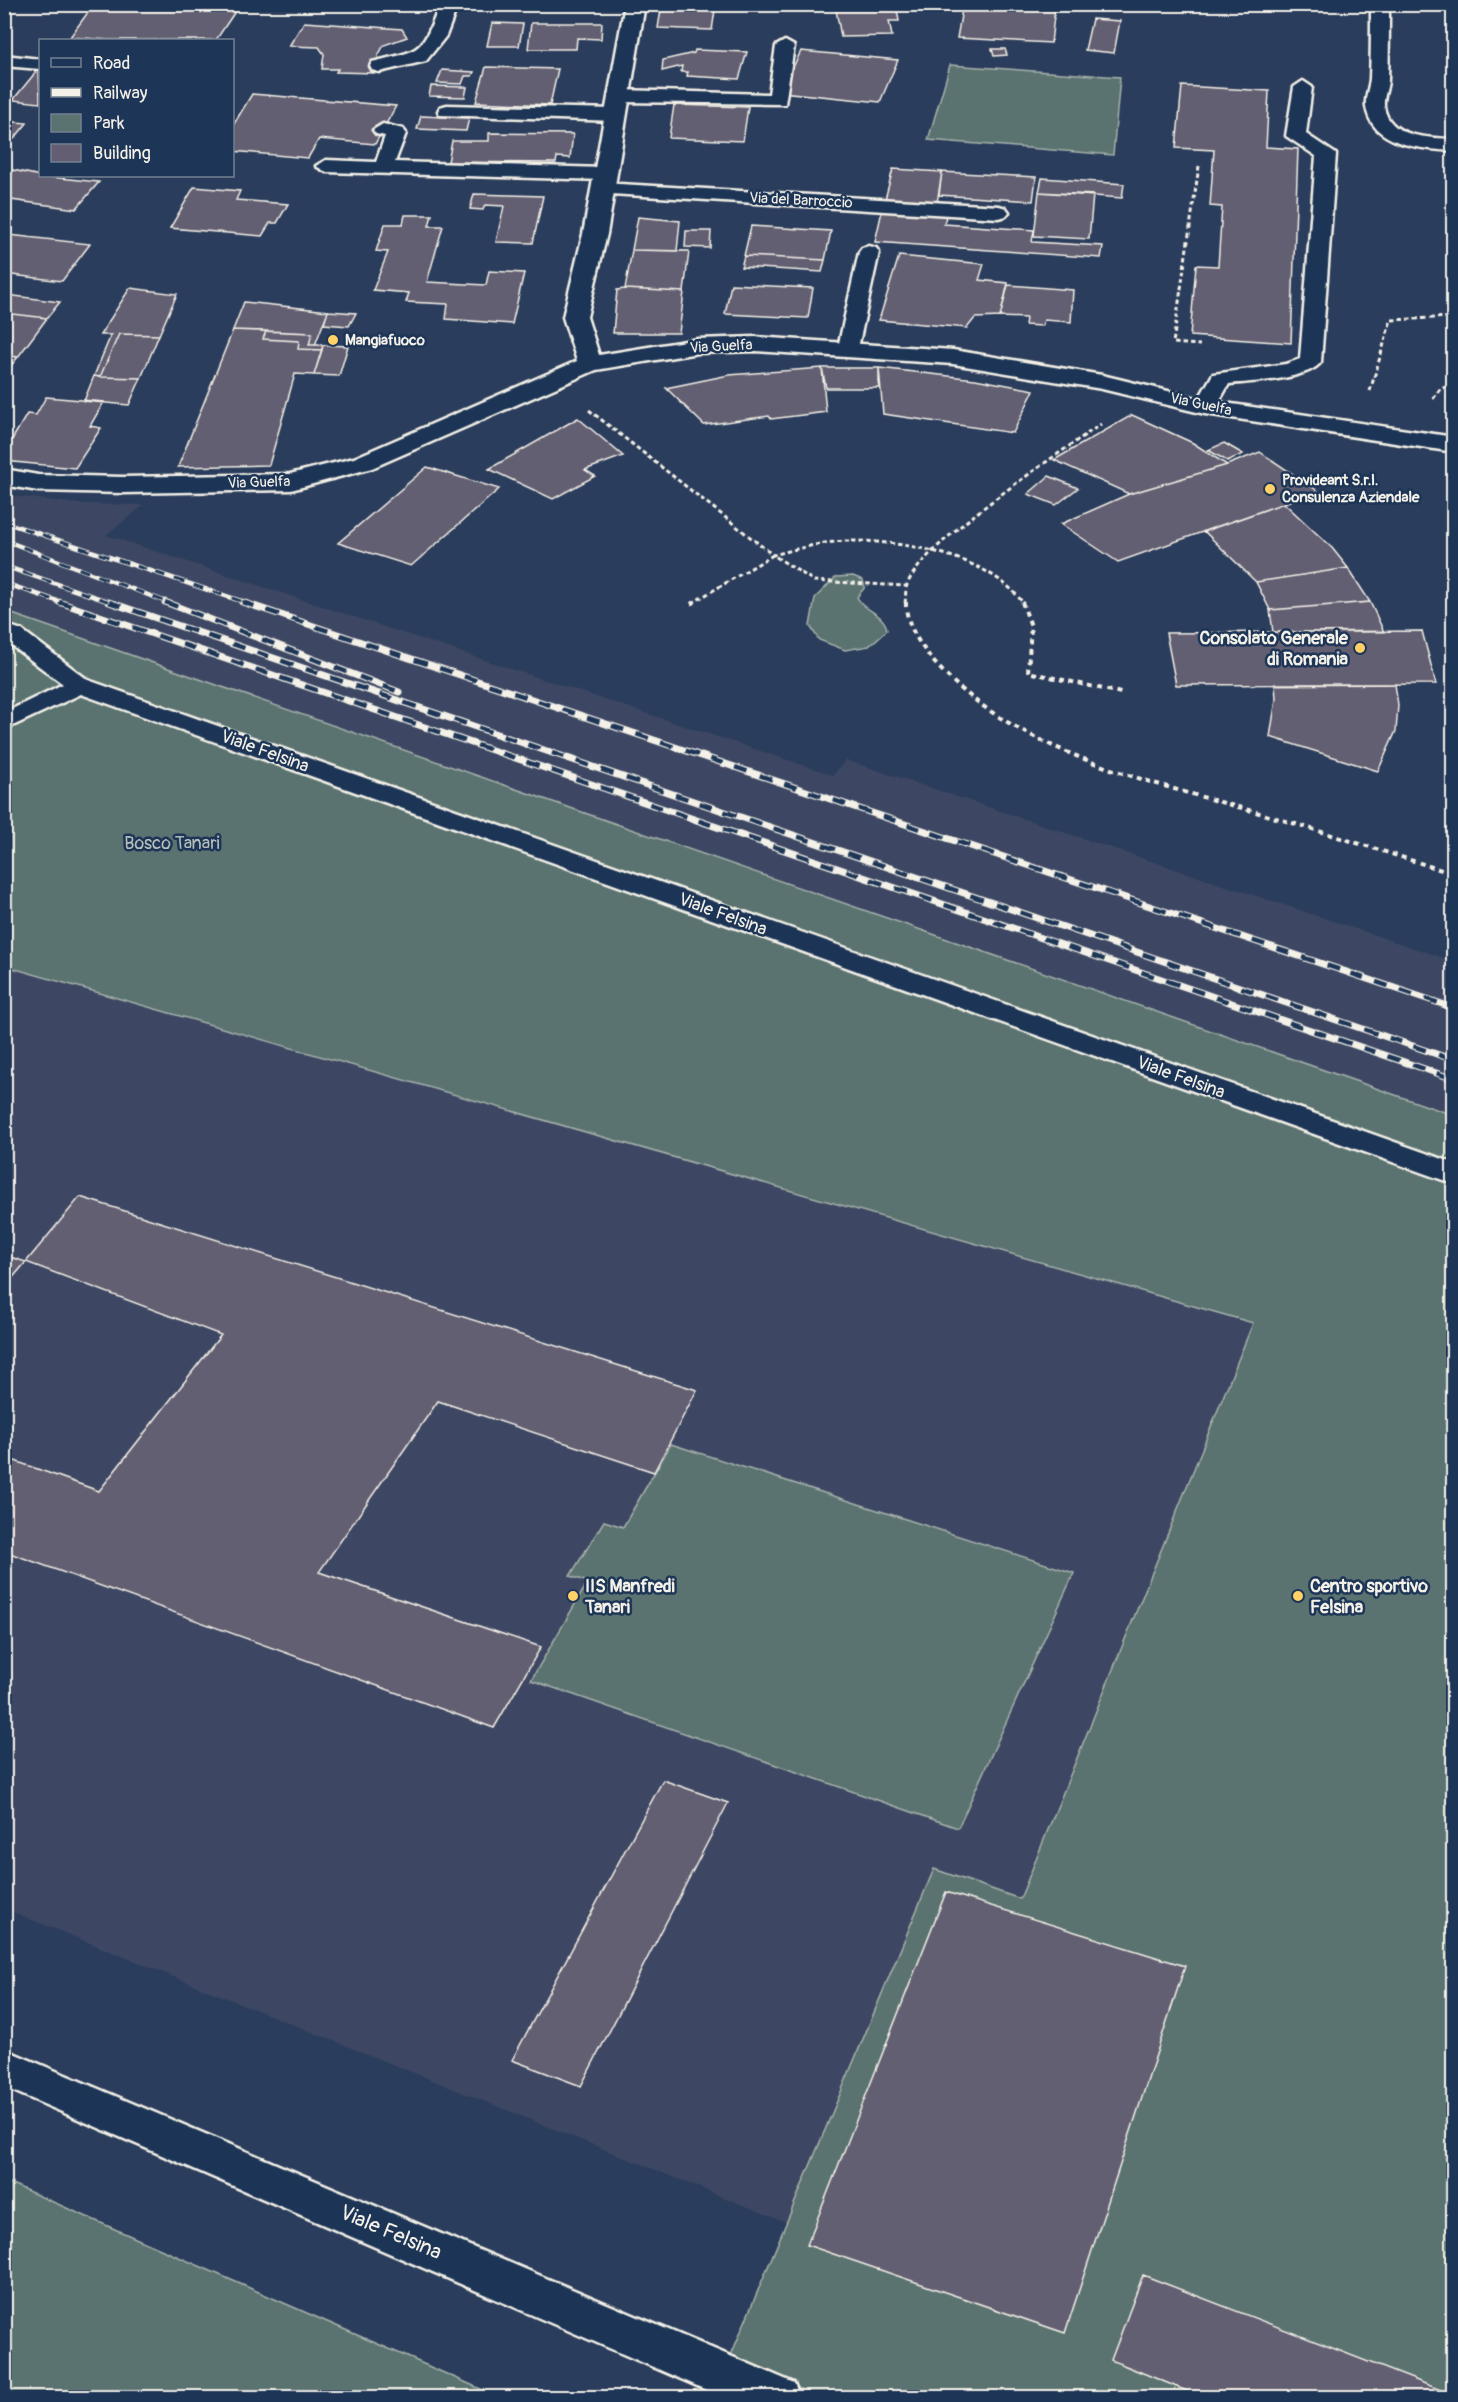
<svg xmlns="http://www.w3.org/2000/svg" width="1458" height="2402" font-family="Pangolin,sans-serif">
  <rect width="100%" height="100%" fill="#2b3d5c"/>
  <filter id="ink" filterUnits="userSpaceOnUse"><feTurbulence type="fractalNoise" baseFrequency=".0167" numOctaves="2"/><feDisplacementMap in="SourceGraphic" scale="12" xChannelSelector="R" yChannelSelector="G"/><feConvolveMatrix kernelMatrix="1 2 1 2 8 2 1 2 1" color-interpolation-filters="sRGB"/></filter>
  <g filter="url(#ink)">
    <path fill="#3c4763" d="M5,495L80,504L144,505L106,535L833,775L846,760L1453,961V1115L5,611Z
      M4,966L1253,1323L1020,1899L934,1869L788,2223L5,1909Z"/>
    <path fill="#5a7370" stroke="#a7b2ac" stroke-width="1.5" d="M950,65L1120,77L1113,155L928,140Z
      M853,576L863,580L865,587L857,597C864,612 885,613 887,630L869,646L845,650L819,640L810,626L815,598L836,577Z
      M4,611L1453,1115V2397H820L729,2360L934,1869L1020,1899L1253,1323L5,966Z
      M671,1444L1074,1573L958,1828L531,1680L588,1582L570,1576L604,1521L623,1527Z
      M4,2181H5L499,2397H5Z"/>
    <path fill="#635e72" stroke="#f4f1e8" stroke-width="1.5" d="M94,4H208L238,7L216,40H109L70,37Z
      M662,4H716L712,30L658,28Z
      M835,4H896L899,21H889L892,36L841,37Z
      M963,4L1055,7L1051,43L957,38Z
      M1092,19L1120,21L1114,53L1085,50Z
      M304,22L402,29L407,37L384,45L378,56L379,66L376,73L336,72L338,69H322L324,54L319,47L289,46Z
      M492,23L523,24L519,46H487Z
      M531,23H602L601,39L577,38L576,49H528Z
      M992,49H1005L1007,55L994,56Z
      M695,50L747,52L739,79L687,76L688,72H681L682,66L662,71L663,60L694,53Z
      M801,51L898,60L880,102L781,92Z
      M486,67L558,69L550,105L476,102Z
      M39,68L40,103L13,100Z
      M442,70L474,72L472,76H465L462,84L437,83Z
      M431,86L467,87L465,97L429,96Z
      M1182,86L1269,91L1266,147L1298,149L1291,343L1190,336L1196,265L1218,266L1222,207L1210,206L1214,150L1176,148Z
      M252,94L396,106L375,144L319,139L308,158L232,151V127Z
      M674,105L748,107L743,141L669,138Z
      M421,116L469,118L466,131L417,129Z
      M4,121L27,123L14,139L4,138Z
      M489,133L573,134L570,158L557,157L556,163L448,162L452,141H489Z
      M893,169L942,172L937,203L885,199Z
      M13,170L40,176L99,182L76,209L4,199V180Z
      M942,172L1036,177L1033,201L939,195Z
      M1042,178L1124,184L1122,198L1039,192Z
      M194,187L240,191L236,200L288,204L277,223H270L262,236L170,228Z
      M1039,192L1093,195L1089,239L1034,236Z
      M474,194L543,196L533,243L496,242L504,206L485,205L483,210L470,209Z
      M882,211L946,216L944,224L1034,230L1032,242L1103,246L1101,258L875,242Z
      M405,215H432L429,226H443L427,282L486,285L489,271L524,273L512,324L446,319L448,304L406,302L409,293L373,290L388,252L376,251L385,224H403Z
      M638,217L680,221L677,251L632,250Z
      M751,226L831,231L825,260L744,256Z
      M686,231H711L710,248L685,247Z
      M9,235L90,244L62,281L4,274V241Z
      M632,250L689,251L684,292L625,289Z
      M744,256L825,260L822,272L741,267Z
      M899,256L984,264L979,280L1008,283L1000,317L975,318L967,328L879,320Z
      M731,284L813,288L808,318L725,314Z
      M1008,285L1073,290L1071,322L1044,320L1042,326L1025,325L1026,318L1000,317Z
      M130,288L177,294L159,335L119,334L100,377L94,376L111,335H100Z
      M625,289L684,292L679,333H613L617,290Z
      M7,295L60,302L47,318L4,313Z
      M244,302L328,311L315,345H309L312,333L233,330Z
      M328,311L356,313L349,326L324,324Z
      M4,313L47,318L18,357L4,355Z
      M233,330L266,331L263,339L299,341L298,349L322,350L314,375L295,374L269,465L178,467Z
      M266,331L312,333L309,345H323L322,350L298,349L299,341L263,339Z
      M119,334L159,335L141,378L100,377Z
      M323,345L348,346L339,376L314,375Z
      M4,355L18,357L5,373H4Z
      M822,368L826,412L771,419L769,416L704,425L666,388L729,375Z
      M822,368H879V388H826Z
      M879,368L975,379L1034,390L1013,433L883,414Z
      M94,376L100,377L141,378L129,405L84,401Z
      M46,397L104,402L90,426L101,428L75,468L4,461V453L27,414L36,415Z
      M1132,415L1193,443L1227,465L1129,494L1054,460Z
      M578,418L623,456L585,470L595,476L553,499L489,469Z
      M1224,443L1243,454L1227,461L1208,450Z
      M1260,452L1318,491L1118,562L1061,524L1129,494L1227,465Z
      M427,467L499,489L411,566L338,543Z
      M1049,476L1078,488L1056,505L1028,494Z
      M1284,503L1332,548L1348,568L1256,582L1204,531Z
      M1348,568L1370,602L1270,610L1256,582Z
      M1370,602L1384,632H1273L1270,610Z
      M1422,631L1436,684L1176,685L1166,633Z
      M1275,684H1395L1398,705L1396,731L1378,771L1270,737L1276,699Z
      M80,1197L697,1390L654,1472L438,1401L319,1572L541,1647L494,1728L4,1551V1457L99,1491L221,1335L26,1262Z
      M4,1255L26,1262L4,1288Z
      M663,1780L728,1803L581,2086L512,2060Z
      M946,1892L1185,1966L1065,2333L807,2245Z
      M1143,2275L1454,2395V2398H1204L1111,2360Z"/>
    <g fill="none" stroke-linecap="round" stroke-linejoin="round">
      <g stroke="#f4f1e8" stroke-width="5">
        <path id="lane" d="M440,4H458L446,36L426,61L379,72L372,70L370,66L372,62C422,50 421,54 440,4Z
          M1371,4H1389C1389,29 1389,54 1388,79C1388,88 1383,97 1384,106C1388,138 1430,138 1454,139V151C1423,149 1371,146 1366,106C1365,97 1369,88 1370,79C1371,54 1371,29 1371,4Z
          M785,41L794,46L785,104L618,102L609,96L618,90L769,94L776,46Z
          M4,55L40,59V69L4,66Z
          M1303,81L1312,87L1306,134L1336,154L1321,362C1308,380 1250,382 1229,384L1213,412H1197L1194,407L1213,374L1286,364L1300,359L1316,156L1286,136L1294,87Z
          M447,105L615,109L624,115L615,121L440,115L438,111L440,107Z
          M383,124L403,129L406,133L395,162L605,168L615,174L605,180L326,172L316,166L326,160L376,162L385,136L376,134L373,130Z
          M602,183L999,206L1006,208L1009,212L1006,216L999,218L595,193L592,189Z
          M869,246L876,248L879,252L858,348L855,352H841L838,348L859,252L862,248Z
          M4,624L22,630L88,680L1454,1163V1184L81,694L4,730V713L63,684L4,640Z"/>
      </g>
      <g stroke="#f4f1e8" stroke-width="5">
        <path id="street" d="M625,4H645L607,234L587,317L599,355L698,339L755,337L953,350L1102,375L1205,400L1454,437V452L1205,414L1102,389L953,364L755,351L698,353L596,370L372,468L291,490L123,493L38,491L4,485V469L38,475L123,477L290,474L354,458L577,361L563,317L583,234Z"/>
      </g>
      <g stroke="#f4f1e8" stroke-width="5">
        <path id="secondary" d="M4,2049L794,2383L800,2398H725L4,2087Z"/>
      </g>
      <path stroke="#f4f1e8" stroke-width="3" stroke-dasharray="4.5 3" stroke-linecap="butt" d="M1199,166L1173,343L1200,345
        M1370,391L1391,320L1454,317
        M1433,399L1440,389L1454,384
        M589,410L773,555C797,549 821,542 846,541C901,540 989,555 1023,603
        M692,603L773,555L814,581L906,586
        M905,603C906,598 905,590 907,585C922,543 1060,453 1101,424"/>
      <path stroke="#f4f1e8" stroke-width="4" stroke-dasharray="5 4.5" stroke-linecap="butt" d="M906,602C905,624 921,646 934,662C1018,757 1160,783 1276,818C1336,836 1395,855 1454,874
        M1022,602L1031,626L1028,672L1121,693
        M691,604L695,602"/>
      <use href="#lane" fill="#1d3557" fill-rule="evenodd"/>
      <use href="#street" fill="#1d3557" fill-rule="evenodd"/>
      <use href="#secondary" fill="#1d3557" fill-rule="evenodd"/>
      <g stroke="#f4f1e8" stroke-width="4.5">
        <path id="rail-far1" d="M4,522L247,603
          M4,540L169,603
          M4,566L113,603
          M4,583L63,603"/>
      </g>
      <g stroke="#f4f1e8" stroke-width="7">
        <path id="rail" d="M59,602L1454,1079
          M109,602L1454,1060
          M165,602L399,692
          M242,602L1454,1008"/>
      </g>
      <use href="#rail-far1" stroke="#1d3557" stroke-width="3" stroke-dasharray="10" stroke-linecap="butt"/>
      <use href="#rail" stroke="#1d3557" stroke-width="4.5" stroke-dasharray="13" stroke-linecap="butt"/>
    </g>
  </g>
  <g fill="#ffd166" stroke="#1d3557" stroke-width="2">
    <circle cx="333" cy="340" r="6"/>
    <circle cx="1270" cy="489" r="6"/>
    <circle cx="1360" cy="648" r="6"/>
    <circle cx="573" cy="1596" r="6"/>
    <circle cx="1298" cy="1596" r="6"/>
  </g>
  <g text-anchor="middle" stroke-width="5" stroke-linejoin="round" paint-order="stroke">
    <g font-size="15" fill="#f4f1e8" stroke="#1d3557">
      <text transform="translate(801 200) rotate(3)" y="5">Via del Barroccio</text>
      <text transform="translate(721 346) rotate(-3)" y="5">Via Guelfa</text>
      <text transform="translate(1201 404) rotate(12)" y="5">Via Guelfa</text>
      <text transform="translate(259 482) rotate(-2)" y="5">Via Guelfa</text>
    </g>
    <g font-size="15" font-weight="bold" fill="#f4f1e8" stroke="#1d3557" text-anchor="start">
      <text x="345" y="345">Mangiafuoco</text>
      <text x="1282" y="485">Provideant S.r.l.<tspan x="1282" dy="17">Consulenza Aziendale</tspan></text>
    </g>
    <g font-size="18" font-weight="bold" fill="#f4f1e8" stroke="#1d3557" text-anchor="start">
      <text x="1348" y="644" text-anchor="end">Consolato Generale<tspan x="1348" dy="21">di Romania</tspan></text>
      <text x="585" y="1592">IIS Manfredi<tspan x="585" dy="21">Tanari</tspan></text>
      <text x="1310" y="1592">Centro sportivo<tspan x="1310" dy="21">Felsina</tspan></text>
    </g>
    <g font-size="18" fill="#f4f1e8" stroke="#1d3557">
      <text transform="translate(265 751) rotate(20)" y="6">Viale Felsina</text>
      <text transform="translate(723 914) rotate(20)" y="6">Viale Felsina</text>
      <text transform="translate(1181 1077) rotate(20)" y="6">Viale Felsina</text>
    </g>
    <g font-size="18" fill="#b6bfb8" stroke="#1d3557">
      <text x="172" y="849">Bosco Tanari</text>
    </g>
    <g font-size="21" fill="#f4f1e8" stroke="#1d3557">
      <text transform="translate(391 2232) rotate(23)" y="7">Viale Felsina</text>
    </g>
  </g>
  <rect width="1458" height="2402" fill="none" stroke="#1d3557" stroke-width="24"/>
  <rect x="12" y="12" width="1434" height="2378" fill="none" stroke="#f4f1e8" stroke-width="2" filter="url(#ink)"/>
  <rect x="39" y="39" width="195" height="138" fill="#1d3557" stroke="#738091" stroke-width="1.5"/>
  <rect x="51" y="58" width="30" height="9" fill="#1d3557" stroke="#738091" stroke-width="1.5"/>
  <text x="93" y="69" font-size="18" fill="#f4f1e8">Road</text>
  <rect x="51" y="88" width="30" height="9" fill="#f4f1e8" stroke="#738091" stroke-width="1.5"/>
  <text x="93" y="99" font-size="18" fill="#f4f1e8">Railway</text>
  <rect x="51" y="114" width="30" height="18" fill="#5a7370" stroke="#738091" stroke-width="1.5"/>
  <text x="93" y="129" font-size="18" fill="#f4f1e8">Park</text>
  <rect x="51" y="144" width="30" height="18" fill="#635e72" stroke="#738091" stroke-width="1.5"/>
  <text x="93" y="159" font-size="18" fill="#f4f1e8">Building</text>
</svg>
